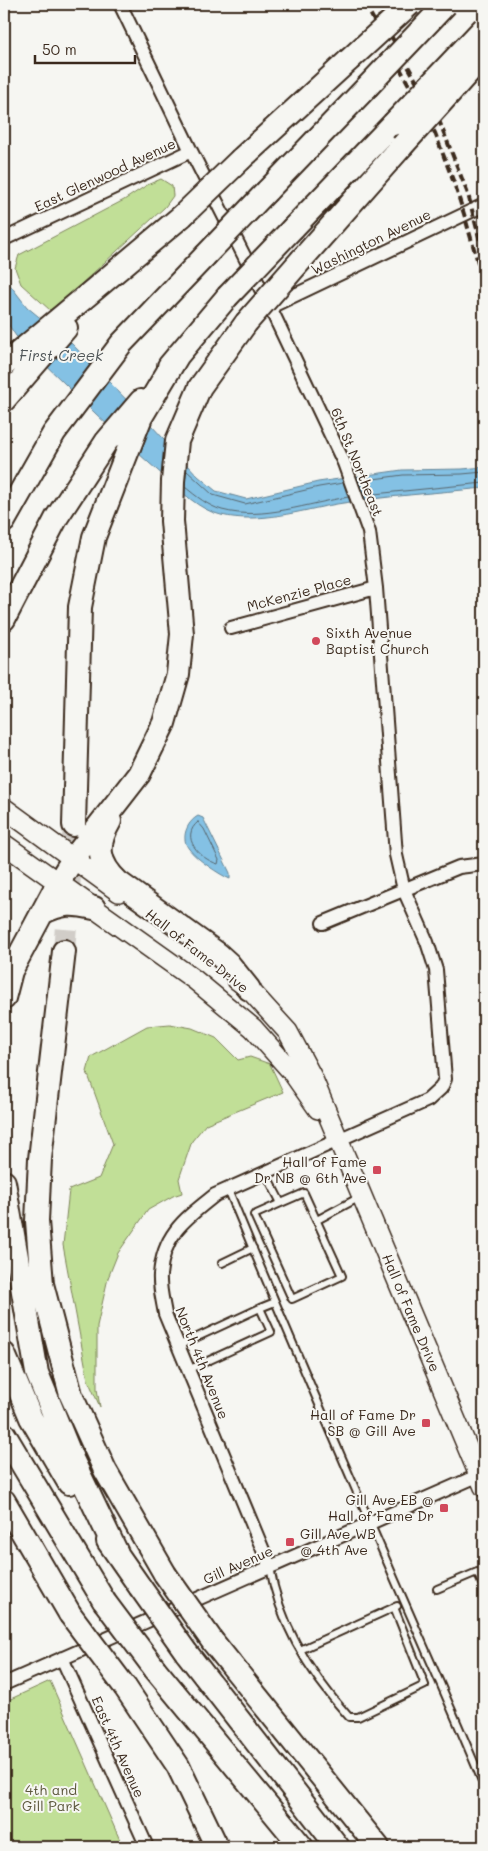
<svg xmlns="http://www.w3.org/2000/svg" width="488" height="1851" font-family="Mali,sans-serif">
  <rect width="100%" height="100%" fill="#f6f6f2"/>
  <filter id="ink" filterUnits="userSpaceOnUse"><feTurbulence type="fractalNoise" baseFrequency=".02" numOctaves="2"/><feDisplacementMap in="SourceGraphic" scale="10" xChannelSelector="R" yChannelSelector="G"/><feConvolveMatrix kernelMatrix="1 2 1 2 8 2 1 2 1" color-interpolation-filters="sRGB"/></filter>
  <g filter="url(#ink)">
    <path fill="#c1df97" stroke="#7e845a" d="M161,179L172,186L173,196L165,207L67,297L50,310L21,284L15,268L19,255L124,200L147,185Z
      M170,1024L192,1028L216,1038L238,1060L250,1057L270,1064L283,1092L206,1124L192,1141L179,1179L182,1193L173,1196L148,1210L118,1253L108,1278L97,1326V1389L100,1407L88,1380L63,1245L69,1190L99,1178L113,1144L87,1072L91,1057L147,1026Z
      M50,1681L123,1847H4V1702Z"/>
    <path fill="#84c1e4" stroke="#678595" d="M4,277L27,307L72,344L151,425L198,476L216,491L246,499L318,482L402,470L462,469L484,467V488C435,493 386,496 337,504C298,511 261,524 221,515C199,510 181,491 165,477C113,432 65,384 16,336L4,318Z
      M198,816L203,818L230,873V879C220,875 195,858 189,849C180,838 187,822 198,816Z"/>
    <g fill="none" stroke-linecap="round" stroke-linejoin="round">
      <path stroke="#58666d" stroke-width="1" d="M187,471L213,495L245,504L319,487L343,483
        M359,481L403,475L462,474L484,472
        M185,487C196,496 208,506 222,510C263,521 307,503 349,497
        M364,495L484,483
        M198,822L204,829L219,860L218,864C200,859 179,837 198,822Z"/>
      <path stroke="#d1cdc8" stroke-width="22" stroke-dasharray="22 11" stroke-linecap="butt" d="M64,951L74,825"/>
      <g stroke="#3b2a1e" stroke-width="10">
        <path id="service" d="M265,1172L281,1203L254,1215L292,1299L342,1276L304,1193L281,1203
          M228,1189C280,1315 334,1440 388,1564C420,1638 453,1711 484,1786
          M317,1220L360,1197
          M222,1263L253,1248
          M260,1308L275,1302
          M178,1346L260,1308L271,1332L188,1370
          M270,1567C279,1623 311,1675 349,1717H358L425,1685L394,1607
          M437,1589L477,1572L484,1588
          M300,1650L397,1606"/>
      </g>
      <g stroke="#3b2a1e" stroke-width="16">
        <path id="minor" d="M120,4L191,151L270,307L344,463L369,532L376,588L396,855L404,890L427,942L436,970L445,1079L441,1088L428,1100L215,1195C185,1219 163,1234 160,1275C159,1287 163,1302 165,1314L270,1567
          M4,239L191,151
          M270,307L484,205
          M231,628L376,588
          M323,923L459,867L484,864
          M62,1658L147,1847
          M4,1684L484,1473"/>
      </g>
      <g stroke="#3b2a1e" stroke-width="22">
        <path id="primary" d="M4,808L119,892
          M4,844L195,980L253,1028L292,1072L318,1109
          M237,980L249,989L288,1032L312,1077L484,1487"/>
      </g>
      <g stroke="#3b2a1e" stroke-width="26">
        <path id="motorway" d="M241,159L349,60
          M267,191L367,87
          M293,228L393,124
          M302,259L402,146
          M4,365L182,216
          M169,366L227,297
          M4,400L66,328
          M4,521L54,433L121,344L205,256
          M4,619L57,517L106,442L141,401
          M110,821C96,845 97,862 118,882L218,954L229,964L249,989
          M74,825L80,607L94,537L141,417L178,355
          M42,913C62,903 72,903 94,908
          M64,951L40,1159L37,1221L42,1284L71,1395L105,1470L165,1574
          M4,998L11,971L58,883L73,859L139,774L164,723L178,674L182,634L172,521L173,481L177,441L200,387L246,323
          M4,1182L37,1373L73,1461L117,1553
          M4,1354L31,1418L69,1483
          M4,1434L104,1601
          M4,1501L70,1614
          M108,1541L140,1587
          M213,1642L378,1847
          M186,1652L338,1847
          M155,1669L302,1847
          M125,1687L178,1766L217,1847"/>
      </g>
      <use href="#service" stroke="#f6f6f2" stroke-width="6"/>
      <use href="#minor" stroke="#f6f6f2" stroke-width="12"/>
      <use href="#primary" stroke="#f6f6f2" stroke-width="19"/>
      <use href="#motorway" stroke="#f6f6f2" stroke-width="22"/>
      <path stroke="#3b2a1e" stroke-width="4" stroke-dasharray="8 4" stroke-linecap="butt" d="M365,4L435,133L454,183L464,214L481,273L484,298
        M373,4L440,123L468,194L484,257"/>
      <g stroke="#3b2a1e" stroke-width="26" stroke-linecap="butt">
        <path id="motorway-bridge" d="M349,60L410,4
          M367,87L446,4
          M393,124L484,28
          M402,146L484,55
          M182,216L241,159
          M205,256L267,191
          M227,297L293,228
          M246,323L302,259
          M165,1574L213,1642
          M140,1587L186,1652
          M104,1601L155,1669
          M70,1614L125,1687"/>
      </g>
      <use href="#motorway-bridge" stroke="#f6f6f2" stroke-width="22"/>
    </g>
  </g>
  <g fill="#d1495b" stroke="#f6f6f2" stroke-width="2">
    <circle cx="316" cy="641" r="5"/>
    <rect x="372" y="1165" width="10" height="10" rx="2.5"/>
    <rect x="421" y="1418" width="10" height="10" rx="2.5"/>
    <rect x="439" y="1503" width="10" height="10" rx="2.5"/>
    <rect x="285" y="1537" width="10" height="10" rx="2.5"/>
  </g>
  <g text-anchor="middle" stroke-width="4" stroke-linejoin="round" paint-order="stroke">
    <g font-size="14" fill="#3b2a1e" stroke="#f6f6f2">
      <text transform="translate(105 175) rotate(-25)" y="5">East Glenwood Avenue</text>
      <text transform="translate(371 242) rotate(-26)" y="5">Washington Avenue</text>
      <text transform="translate(357 462) rotate(68)" y="5">6th St Northeast</text>
      <text transform="translate(299 593) rotate(-15)" y="5">McKenzie Place</text>
      <text transform="translate(197 951) rotate(38)" y="5">Hall of Fame Drive</text>
      <text transform="translate(411 1313) rotate(67)" y="5">Hall of Fame Drive</text>
      <text transform="translate(202 1363) rotate(68)" y="5">North 4th Avenue</text>
      <text transform="translate(238 1565) rotate(-24)" y="5">Gill Avenue</text>
      <text transform="translate(118 1747) rotate(66)" y="5">East 4th Avenue</text>
    </g>
    <g font-size="14" fill="#3b2a1e" stroke="#f6f6f2" text-anchor="end">
      <text x="326" y="638" text-anchor="start">Sixth Avenue<tspan x="326" dy="16">Baptist Church</tspan></text>
      <text x="367" y="1167">Hall of Fame<tspan x="367" dy="16">Dr NB @ 6th Ave</tspan></text>
      <text x="416" y="1420">Hall of Fame Dr<tspan x="416" dy="16">SB @ Gill Ave</tspan></text>
      <text x="434" y="1505">Gill Ave EB @<tspan x="434" dy="16">Hall of Fame Dr</tspan></text>
      <text x="300" y="1539" text-anchor="start">Gill Ave WB<tspan x="300" dy="16">@ 4th Ave</tspan></text>
    </g>
    <g font-size="14" fill="#5c573c" stroke="#f6f6f2">
      <text x="51" y="1795">4th and<tspan x="51" dy="16">Gill Park</tspan></text>
    </g>
    <g font-size="15" font-style="italic" fill="#515759" stroke="#f6f6f2">
      <text x="61" y="361">First Creek</text>
    </g>
  </g>
  <rect width="488" height="1851" fill="none" stroke="#f6f6f2" stroke-width="20"/>
  <rect x="10" y="10" width="468" height="1831" fill="none" stroke="#3b2a1e" stroke-width="2" filter="url(#ink)"/>
  <path d="M35 55v8h100v-8" fill="none" stroke="#3b2a1e" stroke-width="2.5"/>
  <text x="42" y="55" font-size="15" fill="#3b2a1e" stroke="#f6f6f2" stroke-width="4" paint-order="stroke">50 m</text>
</svg>
